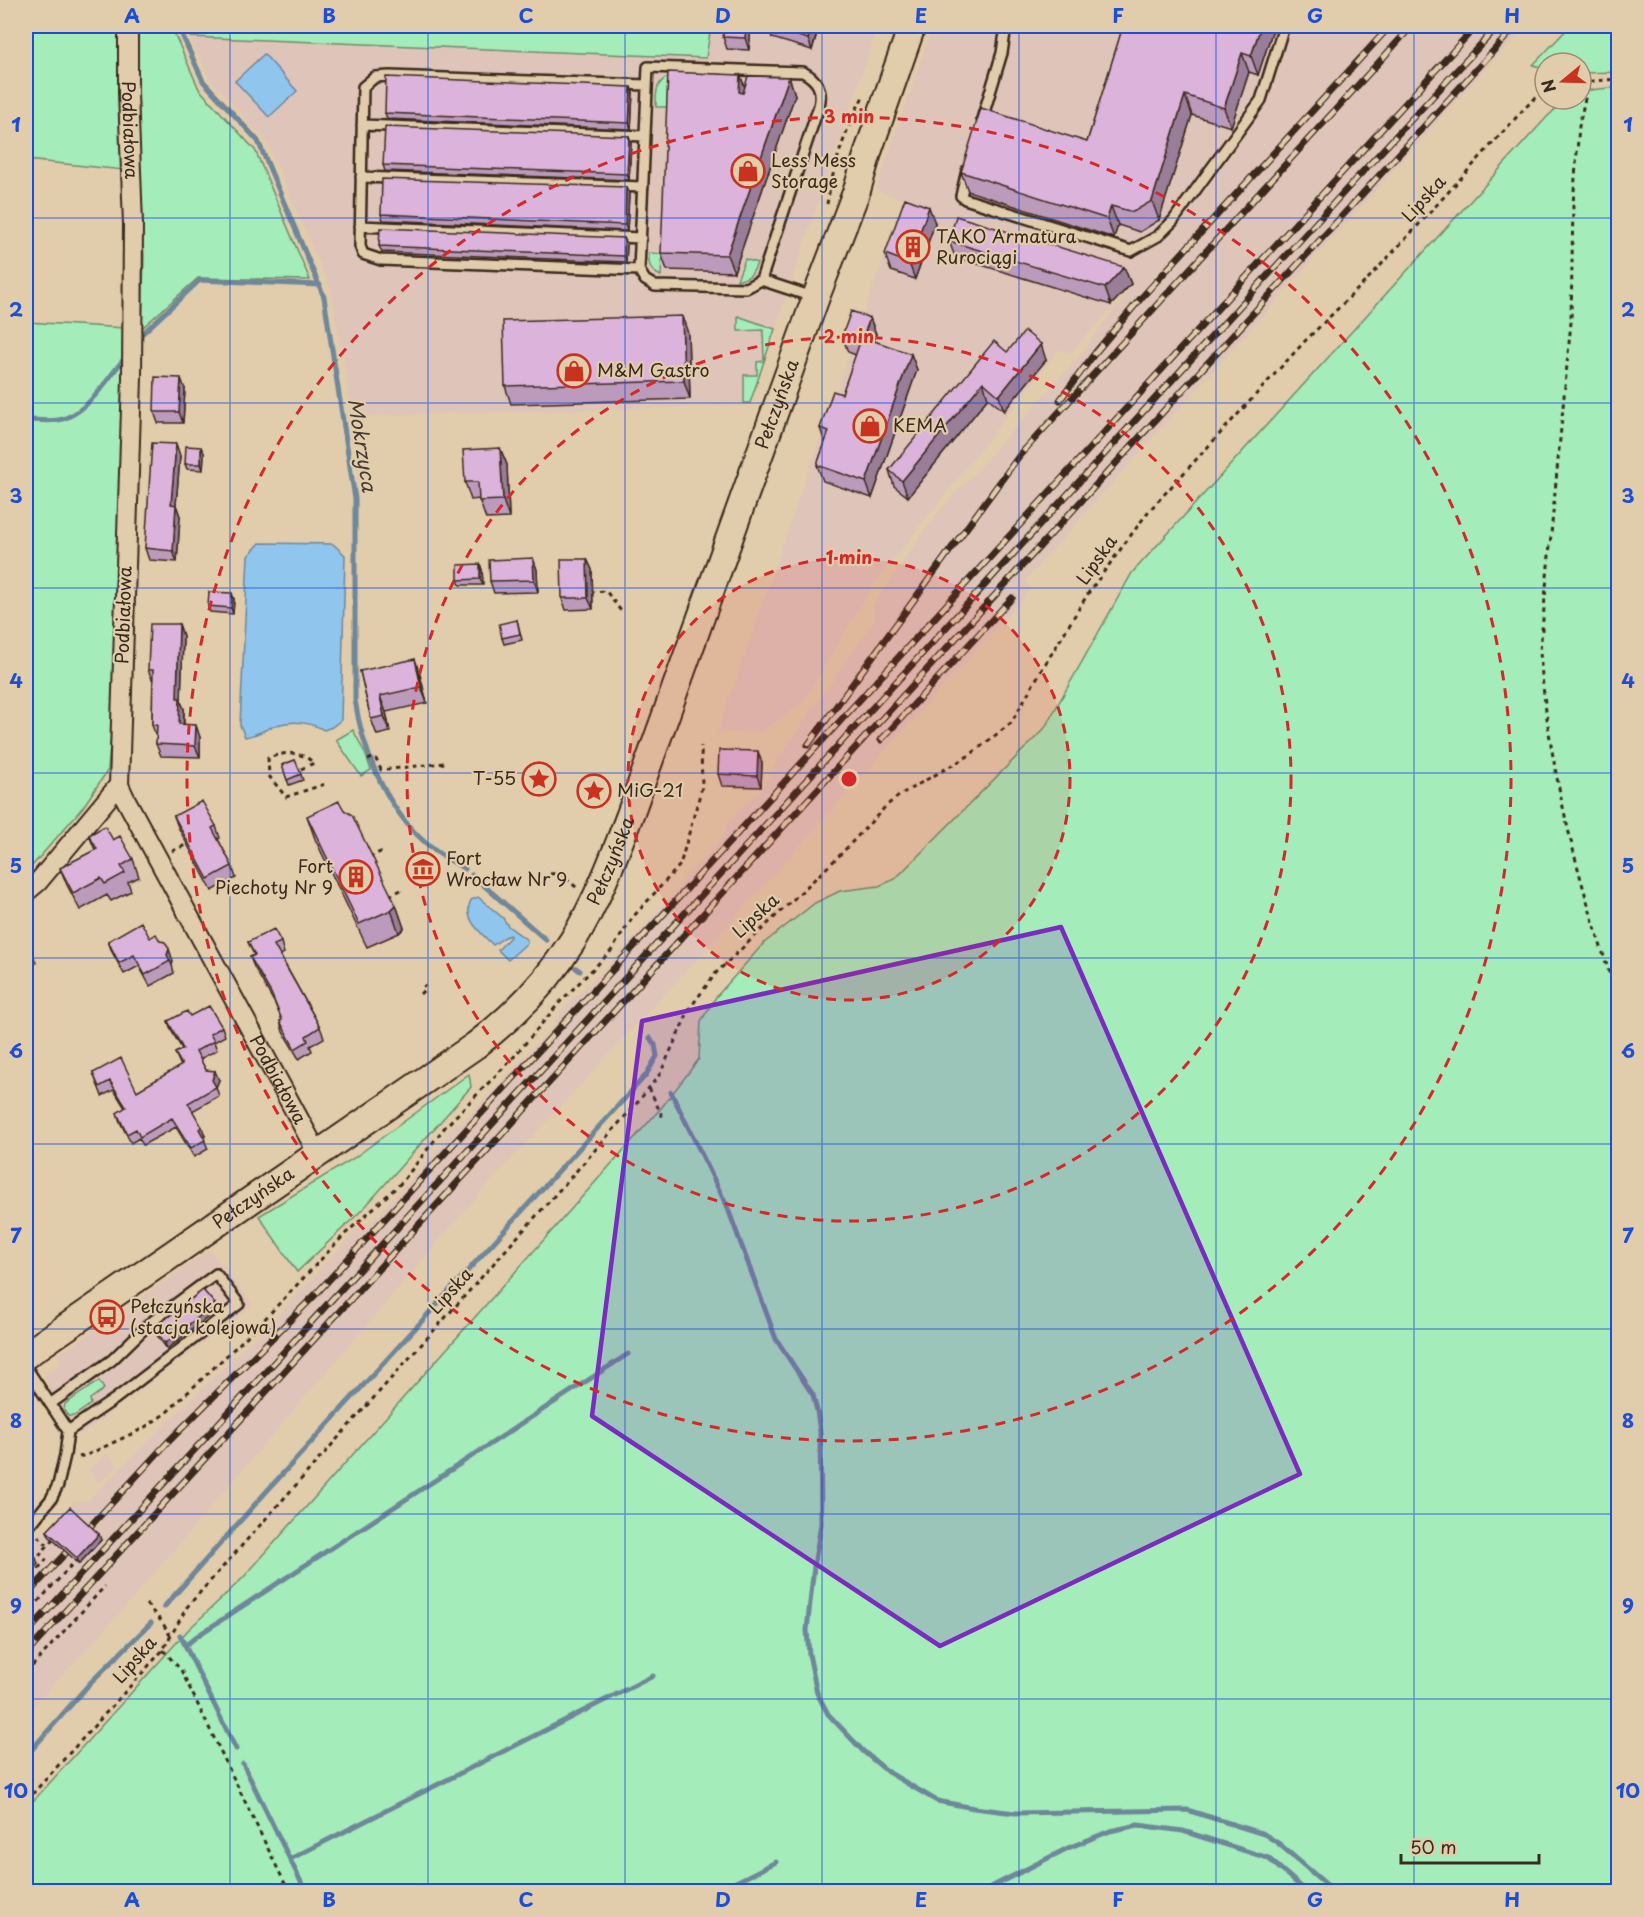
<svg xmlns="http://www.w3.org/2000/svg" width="1644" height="1917" font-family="'Playpen Sans',sans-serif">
  <rect width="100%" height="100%" fill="#e1ccab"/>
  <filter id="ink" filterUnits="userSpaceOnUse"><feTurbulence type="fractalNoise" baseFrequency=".0167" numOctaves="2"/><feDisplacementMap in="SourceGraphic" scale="12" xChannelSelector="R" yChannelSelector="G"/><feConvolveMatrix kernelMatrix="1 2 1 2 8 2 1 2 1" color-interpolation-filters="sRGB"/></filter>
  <g filter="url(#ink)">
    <path fill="#dfc4b9" d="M711,26H878L749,405L353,416L331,290L267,142L210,78L190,37L705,58Z
      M933,26H1528L1479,75L1024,581L1031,589L718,936L477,1196L118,1615L26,1713V1541L44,1533L75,1501L86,1502L271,1322L360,1227L371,1222L445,1142L447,1133L454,1125L464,1121L555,1024L558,1014L606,968L670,898L687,876L685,874L701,861L725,834L727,826L743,805L759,792L787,746L875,620L873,605L936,515L1073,364L1136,281L1070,353L1059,349L871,588L803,702L761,732L717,733L850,353L848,352L856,327L859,328L904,199L876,190Z
      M210,1250L253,1305L80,1435L50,1389L44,1375L61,1363L59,1355Z
      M107,1454L118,1466L99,1482L89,1471Z"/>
    <path fill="#a4ecb9" stroke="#708b6c" stroke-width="1.5" d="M26,26H119L124,170L26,160Z
      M137,26H171L199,89L255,150L310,280L198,278L142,328L144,255L140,214Z
      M185,26H711L706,58L190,37Z
      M1570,26H1618V72L1581,73V63H1545V68L1533,65Z
      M670,76L669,107H656C656,93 655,82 670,76Z
      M1618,87V1891H26V1809L188,1630L243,1578L662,1107L699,1059L701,1021L716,997L764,943L815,903L840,891L879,886L895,879L1044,729L1132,573L1547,117L1566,99H1581V91Z
      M649,253L662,254L661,276C650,271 648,265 649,253Z
      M745,259L757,263C753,274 749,279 737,280Z
      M738,316L775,329L750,403H744V375H757V362L764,361L763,330L738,331Z
      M26,322L125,328L115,683L108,770L83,807L26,873Z
      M353,730L365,753L371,770L361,776L336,740Z
      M469,1074L471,1087L364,1208L297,1272L259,1216L354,1158Z
      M99,1381L104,1389L90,1399L91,1404L74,1416H68L64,1410L65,1404Z"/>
    <path fill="#90c5ed" stroke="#6e879a" stroke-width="1.5" d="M264,54L297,91L269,117L235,81Z
      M260,543L333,544L345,555L341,720L332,727L324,730C310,722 292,720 277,725C266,729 257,735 245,737L240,725L248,556Z
      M478,897L503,918L508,926L527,940V943L508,960L498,950L510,937V935L505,937L493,945C481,933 462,919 471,900Z"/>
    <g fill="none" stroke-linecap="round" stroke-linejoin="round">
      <path stroke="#6e879a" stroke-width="5" d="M178,26L203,81L258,141L324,297L355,499V700C363,754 389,815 433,849C443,857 454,862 465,869
        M143,333L200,280L320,285
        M26,420C38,420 56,423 68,417C91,407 108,378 123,360
        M472,875L546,940
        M576,968L580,971
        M671,1092L727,1206L776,1339L813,1395L817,1411L820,1432L821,1524L814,1566L807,1630L809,1654L817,1693L828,1714L863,1751L888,1772L937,1801L974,1808L1015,1813L1187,1810L1264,1834L1278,1843L1335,1892
        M164,1607L266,1492L646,1075L657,1056L655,1045L650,1038
        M180,1635L236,1749
        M186,1645L197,1636L628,1354
        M26,1756L91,1682L151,1623
        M243,1764L306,1892
        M290,1859L653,1676
        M716,1892L776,1862
        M981,1892L1068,1848L1110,1831L1138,1825L1183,1831L1268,1858L1307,1892"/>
      <g stroke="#3b2a1e" stroke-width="14">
        <path id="lane" d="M982,119L1002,53L1006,26
          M362,125L645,136
          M967,170L961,196L965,199L1131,251L1158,236L1173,221L1261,100L1284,26
          M361,177L643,187
          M360,226L641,238
          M639,270L381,260L363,254L360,246L363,87L375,77L389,76L647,85
          M761,280L746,288L655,286L645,280L639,270L648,67L803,72C818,80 823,90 819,106L761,280L813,297
          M26,1367L68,1431L65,1455L58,1485L51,1499L26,1530
          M50,1404L112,1360L150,1323L216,1274L239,1304L115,1399L68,1431"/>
      </g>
      <g stroke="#3b2a1e" stroke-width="22">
        <g id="street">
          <path id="s1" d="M128,26V93L133,224L132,378L119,785L125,798L318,1154"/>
          <path d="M26,892L38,882L119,785"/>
        </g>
      </g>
      <g stroke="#3b2a1e" stroke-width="30">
        <g id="secondary">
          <path id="s2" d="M26,1355L476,1045C565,977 593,913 631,812L816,297L857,190L869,149L912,26"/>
        </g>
      </g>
      <path stroke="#3b2a1e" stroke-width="3" stroke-dasharray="4.5 4.5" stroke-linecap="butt" d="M1589,80L1579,126L1573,204L1571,322L1540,651C1548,770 1580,887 1618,999
        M1581,82L1618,79
        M765,172L782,175
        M827,204C833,168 845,129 863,97
        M590,592L606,591L621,611
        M368,760L375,757L381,770L445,763
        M301,769L314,763C299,750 285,752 268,758L269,776L286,797L328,783
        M172,851L190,843
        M369,857L383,851
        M550,874L560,873L577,888
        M389,896L401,890
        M420,994L425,989L424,985
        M649,1088L663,1118
        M79,1457L87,1455L142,1429L166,1413L259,1325L344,1235L402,1182L445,1127L512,1059L560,1002L611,951L633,917L680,865L702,787L701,746
        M38,1536L47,1545
        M26,1582L46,1560L40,1554L53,1540
        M146,1604L162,1622L171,1637
        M26,1615L76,1560
        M163,1650L181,1670L289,1892
        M26,1673L105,1586
        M26,1801L163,1650L187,1607L637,1103L660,1074L690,1008L716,973L840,855L887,805L903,793L970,755L1011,723L1035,681L1089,592L1148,512L1306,340L1365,282L1422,221L1523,110L1535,98L1545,93"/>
      <use href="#lane" stroke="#e1ccab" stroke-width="9"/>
      <use href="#street" stroke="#e1ccab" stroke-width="18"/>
      <use href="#secondary" stroke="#e1ccab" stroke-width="26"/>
      <g stroke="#3b2a1e" stroke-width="7">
        <path id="rail" d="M1060,400L1095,353L1142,297L1390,26
          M881,740L1012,598
          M808,745L1019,456L1412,26
          M26,1596L167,1443L316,1294L1476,26
          M26,1634L1354,181L1498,26
          M26,1654L1516,26"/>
      </g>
      <use href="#rail" stroke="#e1ccab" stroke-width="4.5" stroke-dasharray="14" stroke-linecap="butt"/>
    </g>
    <path fill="#bc9abc" stroke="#3b2a1e" stroke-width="1.5" d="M724,26H751L749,50L727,49L723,37Z
      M769,26H819L812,50L772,38L768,27Z
      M1274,26L1258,75L1249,72L1231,127L1192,115L1159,220L1140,232L1118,225L1114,238L968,191L961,172L1087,142L1123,27Z
      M740,75L745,87L789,77L795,95L734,272L667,270L661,253Z
      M633,92L631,129L387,119L385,113Z
      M629,136L631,142L629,180L385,171L383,165Z
      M629,193L627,231L383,220L381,214Z
      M935,223L915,279L891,271L885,254Z
      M624,238L627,244L626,262L382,252L379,246Z
      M949,241L1124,267L1131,284L1111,305L955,257Z
      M870,318L876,334L873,341L911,354L917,370L872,498L823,481L817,465L825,443L820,428L842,394L856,355L848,352L842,336Z
      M688,333L690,399L511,404L505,386Z
      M1007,352L1046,360L1004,411L988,398L908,497L894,486L889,470Z
      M185,389L183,423H158L154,412Z
      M176,444L180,456L176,505L180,516L177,562L149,560L145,548Z
      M500,448L507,465L509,518L486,519L479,499L471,500L465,482Z
      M204,453L203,470L187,469L185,464Z
      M533,558L537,570L538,592L494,593L490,581Z
      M587,559L592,570L593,609L566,610L562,598Z
      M480,564L482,570L483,585H460L458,580Z
      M234,599L233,614L210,612L208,606Z
      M517,620L522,640L504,644L502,638Z
      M179,624L183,636L181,702L184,709V725L200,737V757L161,756L156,744L157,736H156L152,725L153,681L148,670Z
      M360,671L420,675L427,703L386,712L390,732L377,735L371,719Z
      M295,760L303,780L289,785L282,765Z
      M762,763L761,787L722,786L718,774Z
      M174,816L216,826L220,838L218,839L232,866L236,878L212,891L178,827Z
      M307,816L396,905L404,928L399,933L367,947L315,839Z
      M89,835L113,840L133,859L139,877L128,882L131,891L111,901L107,895L80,910L67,885L60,868L95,850Z
      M26,938L30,946L36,963L26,970Z
      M108,941H160L173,961L172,965L174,973L150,986L139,966L124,974L112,952Z
      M248,942H281L284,953L280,955L320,1027L324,1038L310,1046L312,1051L299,1059L283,1032L280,1021L282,1020L275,1004L254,967L250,957L254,955Z
      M26,976L31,992L26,995Z
      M190,1016L222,1027L225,1036L214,1042L217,1050L200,1059L206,1070L219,1080L216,1087L219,1096L192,1111L205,1136L203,1137L208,1149L194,1157L176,1127L143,1145L139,1138L131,1143L120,1122L117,1113L125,1108L114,1090L102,1096L93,1073L137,1091L181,1066L175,1053L182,1049L171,1030L168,1021Z
      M217,1310L167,1349L156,1334L154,1328Z
      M47,1531L101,1540L79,1564L49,1536Z"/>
    <path fill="#997d99" stroke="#3b2a1e" stroke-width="1.5" d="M746,26H751L749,50L745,38Z
      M812,26H819L812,50L808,39Z
      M1261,26H1274L1258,75L1251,56Z
      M1242,53L1249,72L1231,127L1224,108Z
      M740,75L747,93L746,110L739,92Z
      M789,77L795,95L734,272L727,255Z
      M631,87L633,92L631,129L629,123Z
      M1185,95L1192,115L1159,220L1152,201Z
      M629,136L631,142L629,180L627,174Z
      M626,187L629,193L627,231L625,225Z
      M1111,206L1118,225L1114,238L1107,219Z
      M929,207L935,223L915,279L909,263Z
      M624,238L627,244L626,262L624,256Z
      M1124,267L1131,284L1111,305L1105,288Z
      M682,316L688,333L690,399L684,381Z
      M870,318L876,334L869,353L863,337Z
      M1041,344L1046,360L1004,411L999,396Z
      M911,354L917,370L872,498L866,482Z
      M181,378L185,389L183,423L179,412Z
      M983,382L988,398L908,497L902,481Z
      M176,444L180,456L175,516L171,504Z
      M201,447L204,453L203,470L201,464Z
      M500,448L507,465L509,518L503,500Z
      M176,505L180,516L177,562L173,551Z
      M533,558L537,570L538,592L534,580Z
      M587,559L592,570L593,609L588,598Z
      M480,564L482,570L483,585L480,579Z
      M232,593L234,599L233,614L231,608Z
      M179,624L183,636L181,702L184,709L183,736L179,724L177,698Z
      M415,659L420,675L427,703L421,687Z
      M380,696L386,712L390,732L384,716Z
      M196,725L200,737V757L195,746Z
      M758,751L762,763L761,787L757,776Z
      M396,905L404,928L399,933L391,910Z
      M169,949L173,961L172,965L167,955Z
      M215,1071L219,1080L216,1087L212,1080Z
      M202,1127L205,1136L202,1138L199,1129Z
      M215,1304L217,1310L167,1349L165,1343Z
      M99,1534L101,1540L79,1564L77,1558Z
      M36,1558L38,1564L26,1578V1570Z"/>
    <path fill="#dbb3db" stroke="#3b2a1e" stroke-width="1.5" d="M724,26H746L745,38L723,37Z
      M769,26H812L808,39L768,27Z
      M1123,26H1261L1251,56L1242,53L1224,108L1185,95L1152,201L1133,212L1111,206L1107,219L961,172L981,108L1087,142Z
      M668,72L740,75L739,92L743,93L748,76L789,77L727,255L661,253Z
      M386,77L631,87L629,123L385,113Z
      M385,127L629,136L627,174L383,165Z
      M382,179L626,187L625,225L381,214Z
      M905,198L929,207L909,263L885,254Z
      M956,216L1124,267L1105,288L949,241Z
      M380,228L624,238V256L379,246Z
      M851,311L870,318L863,337L911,354L866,482L817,465L829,431L820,428L833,391L842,394L860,342L842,336Z
      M682,316L684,381L505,386L503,321Z
      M1025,331L1041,344L999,396L983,382L902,481L889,470L994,341L1007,352Z
      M155,377L181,378L179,412H154Z
      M152,443L176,444L171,504L176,505L173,551L145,548Z
      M186,446L201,447V464H185Z
      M500,448L503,500L479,501L478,482H465L463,450Z
      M533,558L534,580L490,581L489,560Z
      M561,559H587L588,598H562Z
      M480,564V579L458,580V565Z
      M209,592L232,593L231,608L208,606Z
      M517,620L520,634L502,638L499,624Z
      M150,624H179L177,698H180L179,724L196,725L195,746L156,744L157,725H152L153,670H148Z
      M415,659L421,687L380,696L384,716L371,719L360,671Z
      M719,750L758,751L757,776L718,774Z
      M295,760L301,774L287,780L282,765Z
      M202,801L216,826L212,828L232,866L208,879L174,816Z
      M339,801L344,810L352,815L396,905L391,910L359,924L307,816Z
      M105,826L113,840L120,836L133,859L121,866L125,873L105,884L101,878L73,893L60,868L97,849L89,835Z
      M141,922L150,938L156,934L160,941L165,942L169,949L167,955L170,961L145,975L134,955L119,963L108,941Z
      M274,929L281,942L274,945L320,1027L306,1036L308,1041L295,1049L280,1021L282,1020L271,993L250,957L255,955L248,942Z
      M26,938L30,946L26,949Z
      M209,1006L222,1027L210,1034L214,1041L196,1051L206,1070L215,1071L212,1080L216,1087L188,1103L202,1127L199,1129L205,1140L191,1148L172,1118L140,1137L136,1129L127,1134L117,1113L126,1107L110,1081L99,1087L93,1073L121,1058L137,1091L182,1065L175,1053L183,1049L168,1021L187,1011L190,1016Z
      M203,1290L215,1304L165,1343L154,1328Z
      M70,1507L99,1534L77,1558L47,1531Z
      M26,1549L36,1558L26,1570Z"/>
  </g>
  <path fill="#7b2cbf" fill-opacity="0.2" stroke="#7b2cbf" stroke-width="4.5" stroke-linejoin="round" d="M1061,927L1300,1474L940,1646L592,1416L642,1021Z"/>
  <path fill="none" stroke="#1d4ed8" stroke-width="1.5" stroke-opacity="0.55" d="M230,26V1892M428,26V1892M625,26V1892M822,26V1892M1019,26V1892M1216,26V1892M1414,26V1892M26,218H1618M26,403H1618M26,588H1618M26,773H1618M26,958H1618M26,1144H1618M26,1329H1618M26,1514H1618M26,1699H1618"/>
  <circle cx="849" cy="779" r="221" fill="#d62828" fill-opacity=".12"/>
  <g fill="none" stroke="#d62828" stroke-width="3" stroke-dasharray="10 8">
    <circle cx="849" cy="779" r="221"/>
    <circle cx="849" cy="779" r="442"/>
    <circle cx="849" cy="779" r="662"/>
  </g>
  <defs>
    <g id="shop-ring" transform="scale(1.725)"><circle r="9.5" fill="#e1ccab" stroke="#c8321e" stroke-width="1.5"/><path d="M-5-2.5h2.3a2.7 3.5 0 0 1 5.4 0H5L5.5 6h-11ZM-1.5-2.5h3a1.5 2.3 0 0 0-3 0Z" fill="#c8321e"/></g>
    <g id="building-ring" transform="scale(1.725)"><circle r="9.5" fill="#e1ccab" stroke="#c8321e" stroke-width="1.5"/><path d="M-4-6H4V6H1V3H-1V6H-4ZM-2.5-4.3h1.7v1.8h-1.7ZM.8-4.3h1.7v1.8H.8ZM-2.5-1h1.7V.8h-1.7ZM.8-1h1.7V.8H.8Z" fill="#c8321e"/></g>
    <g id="sight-ring" transform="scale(1.725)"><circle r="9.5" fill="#e1ccab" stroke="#c8321e" stroke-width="1.5"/><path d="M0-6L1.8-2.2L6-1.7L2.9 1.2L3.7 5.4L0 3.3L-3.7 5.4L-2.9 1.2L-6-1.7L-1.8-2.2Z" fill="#c8321e"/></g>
    <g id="museum-ring" transform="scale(1.725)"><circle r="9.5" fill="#e1ccab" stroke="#c8321e" stroke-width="1.5"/><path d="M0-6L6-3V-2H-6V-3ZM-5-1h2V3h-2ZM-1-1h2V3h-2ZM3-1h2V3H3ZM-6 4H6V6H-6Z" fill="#c8321e"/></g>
    <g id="bus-ring" transform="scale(1.725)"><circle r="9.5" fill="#e1ccab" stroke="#c8321e" stroke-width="1.5"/><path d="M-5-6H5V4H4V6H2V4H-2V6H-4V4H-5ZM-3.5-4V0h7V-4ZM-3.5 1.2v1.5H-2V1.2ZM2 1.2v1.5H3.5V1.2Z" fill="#c8321e"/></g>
  </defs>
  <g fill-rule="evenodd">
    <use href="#shop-ring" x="748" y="171"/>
    <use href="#building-ring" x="913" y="247"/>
    <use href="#shop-ring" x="574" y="371"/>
    <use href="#shop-ring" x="870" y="426"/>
    <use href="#sight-ring" x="539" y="779"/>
    <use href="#sight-ring" x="594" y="791"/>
    <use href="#museum-ring" x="423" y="869"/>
    <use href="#building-ring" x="356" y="877"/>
    <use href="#bus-ring" x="107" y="1317"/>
  </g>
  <g text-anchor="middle" stroke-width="4.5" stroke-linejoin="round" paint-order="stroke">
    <g font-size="18" fill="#3b2a1e" stroke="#e1ccab">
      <text dy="6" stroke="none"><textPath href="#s1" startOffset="104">Podbiałowa</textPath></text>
      <text transform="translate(1424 199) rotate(-48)" y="6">Lipska</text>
      <text dy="6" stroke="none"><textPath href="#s2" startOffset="1264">Pełczyńska</textPath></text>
      <text transform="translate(1097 560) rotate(-55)" y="6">Lipska</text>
      <text transform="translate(124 615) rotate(-88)" y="6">Podbiałowa</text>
      <text dy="6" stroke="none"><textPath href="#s2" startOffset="778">Pełczyńska</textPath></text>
      <text transform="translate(756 916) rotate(-43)" y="6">Lipska</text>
      <text dy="6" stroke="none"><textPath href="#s1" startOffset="1094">Podbiałowa</textPath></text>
      <text dy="6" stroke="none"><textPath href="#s2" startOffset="276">Pełczyńska</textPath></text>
      <text transform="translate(451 1291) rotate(-48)" y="6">Lipska</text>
      <text transform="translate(135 1660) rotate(-49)" y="6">Lipska</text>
    </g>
    <g font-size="18" fill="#3b2a1e" stroke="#e1ccab" text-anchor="start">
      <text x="771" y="167">Less Mess<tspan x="771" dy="21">Storage</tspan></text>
      <text x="936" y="243">TAKO Armatura<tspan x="936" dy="21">Rurociągi</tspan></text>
      <text x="597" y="377">M&amp;M Gastro</text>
      <text x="893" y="432">KEMA</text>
      <text x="516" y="785" text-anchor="end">T-55</text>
      <text x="617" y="797">MiG-21</text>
      <text x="446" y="865">Fort<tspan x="446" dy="21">Wrocław Nr 9</tspan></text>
      <text x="333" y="873" text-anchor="end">Fort<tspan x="333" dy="21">Piechoty Nr 9</tspan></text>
      <text x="130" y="1313">Pełczyńska<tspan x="130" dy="21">(stacja kolejowa)</tspan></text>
    </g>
    <g font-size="20" font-style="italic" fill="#443a33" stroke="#e1ccab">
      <text transform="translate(362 445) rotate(81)" y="7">Mokrzyca</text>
    </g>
  </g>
  <circle cx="849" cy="779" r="9" fill="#d62828" stroke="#e1ccab" stroke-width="3"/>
  <g font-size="18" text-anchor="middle" font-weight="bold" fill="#d62828" stroke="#e1ccab" stroke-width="4.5" stroke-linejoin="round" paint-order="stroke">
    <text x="849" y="123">3 min</text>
    <text x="849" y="343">2 min</text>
    <text x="849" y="564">1 min</text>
  </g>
  <rect width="1644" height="1917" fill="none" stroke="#e1ccab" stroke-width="66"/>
  <g transform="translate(1563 81) rotate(251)"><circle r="28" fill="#e1ccab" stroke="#9f8b73" stroke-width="1.5"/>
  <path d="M0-4.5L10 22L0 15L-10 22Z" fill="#c8321e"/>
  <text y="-9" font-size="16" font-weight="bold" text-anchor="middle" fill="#3b2a1e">N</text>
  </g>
  <path d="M1401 1854v9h138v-9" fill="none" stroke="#3b2a1e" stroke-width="3"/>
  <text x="1410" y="1854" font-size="18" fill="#3b2a1e" stroke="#e1ccab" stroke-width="4.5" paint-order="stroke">50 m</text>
  <rect x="33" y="33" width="1578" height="1851" fill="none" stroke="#1d4ed8" stroke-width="2"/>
  <g font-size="20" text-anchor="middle" font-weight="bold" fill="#1d4ed8">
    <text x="132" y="23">A</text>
    <text x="329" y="23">B</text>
    <text x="526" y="23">C</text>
    <text x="723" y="23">D</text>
    <text x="921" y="23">E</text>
    <text x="1118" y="23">F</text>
    <text x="1315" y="23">G</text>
    <text x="1512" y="23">H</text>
    <text x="16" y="132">1</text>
    <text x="1628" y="132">1</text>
    <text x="16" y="317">2</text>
    <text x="1628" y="317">2</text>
    <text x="16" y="503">3</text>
    <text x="1628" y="503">3</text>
    <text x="16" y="688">4</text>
    <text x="1628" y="688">4</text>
    <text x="16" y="873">5</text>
    <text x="1628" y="873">5</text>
    <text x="16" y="1058">6</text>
    <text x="1628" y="1058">6</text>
    <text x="16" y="1243">7</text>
    <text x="1628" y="1243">7</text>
    <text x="16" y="1428">8</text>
    <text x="1628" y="1428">8</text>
    <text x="16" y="1613">9</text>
    <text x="1628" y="1613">9</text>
    <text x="16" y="1798">10</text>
    <text x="1628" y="1798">10</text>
    <text x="132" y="1907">A</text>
    <text x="329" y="1907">B</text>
    <text x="526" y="1907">C</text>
    <text x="723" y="1907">D</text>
    <text x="921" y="1907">E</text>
    <text x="1118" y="1907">F</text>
    <text x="1315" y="1907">G</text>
    <text x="1512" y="1907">H</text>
  </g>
</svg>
